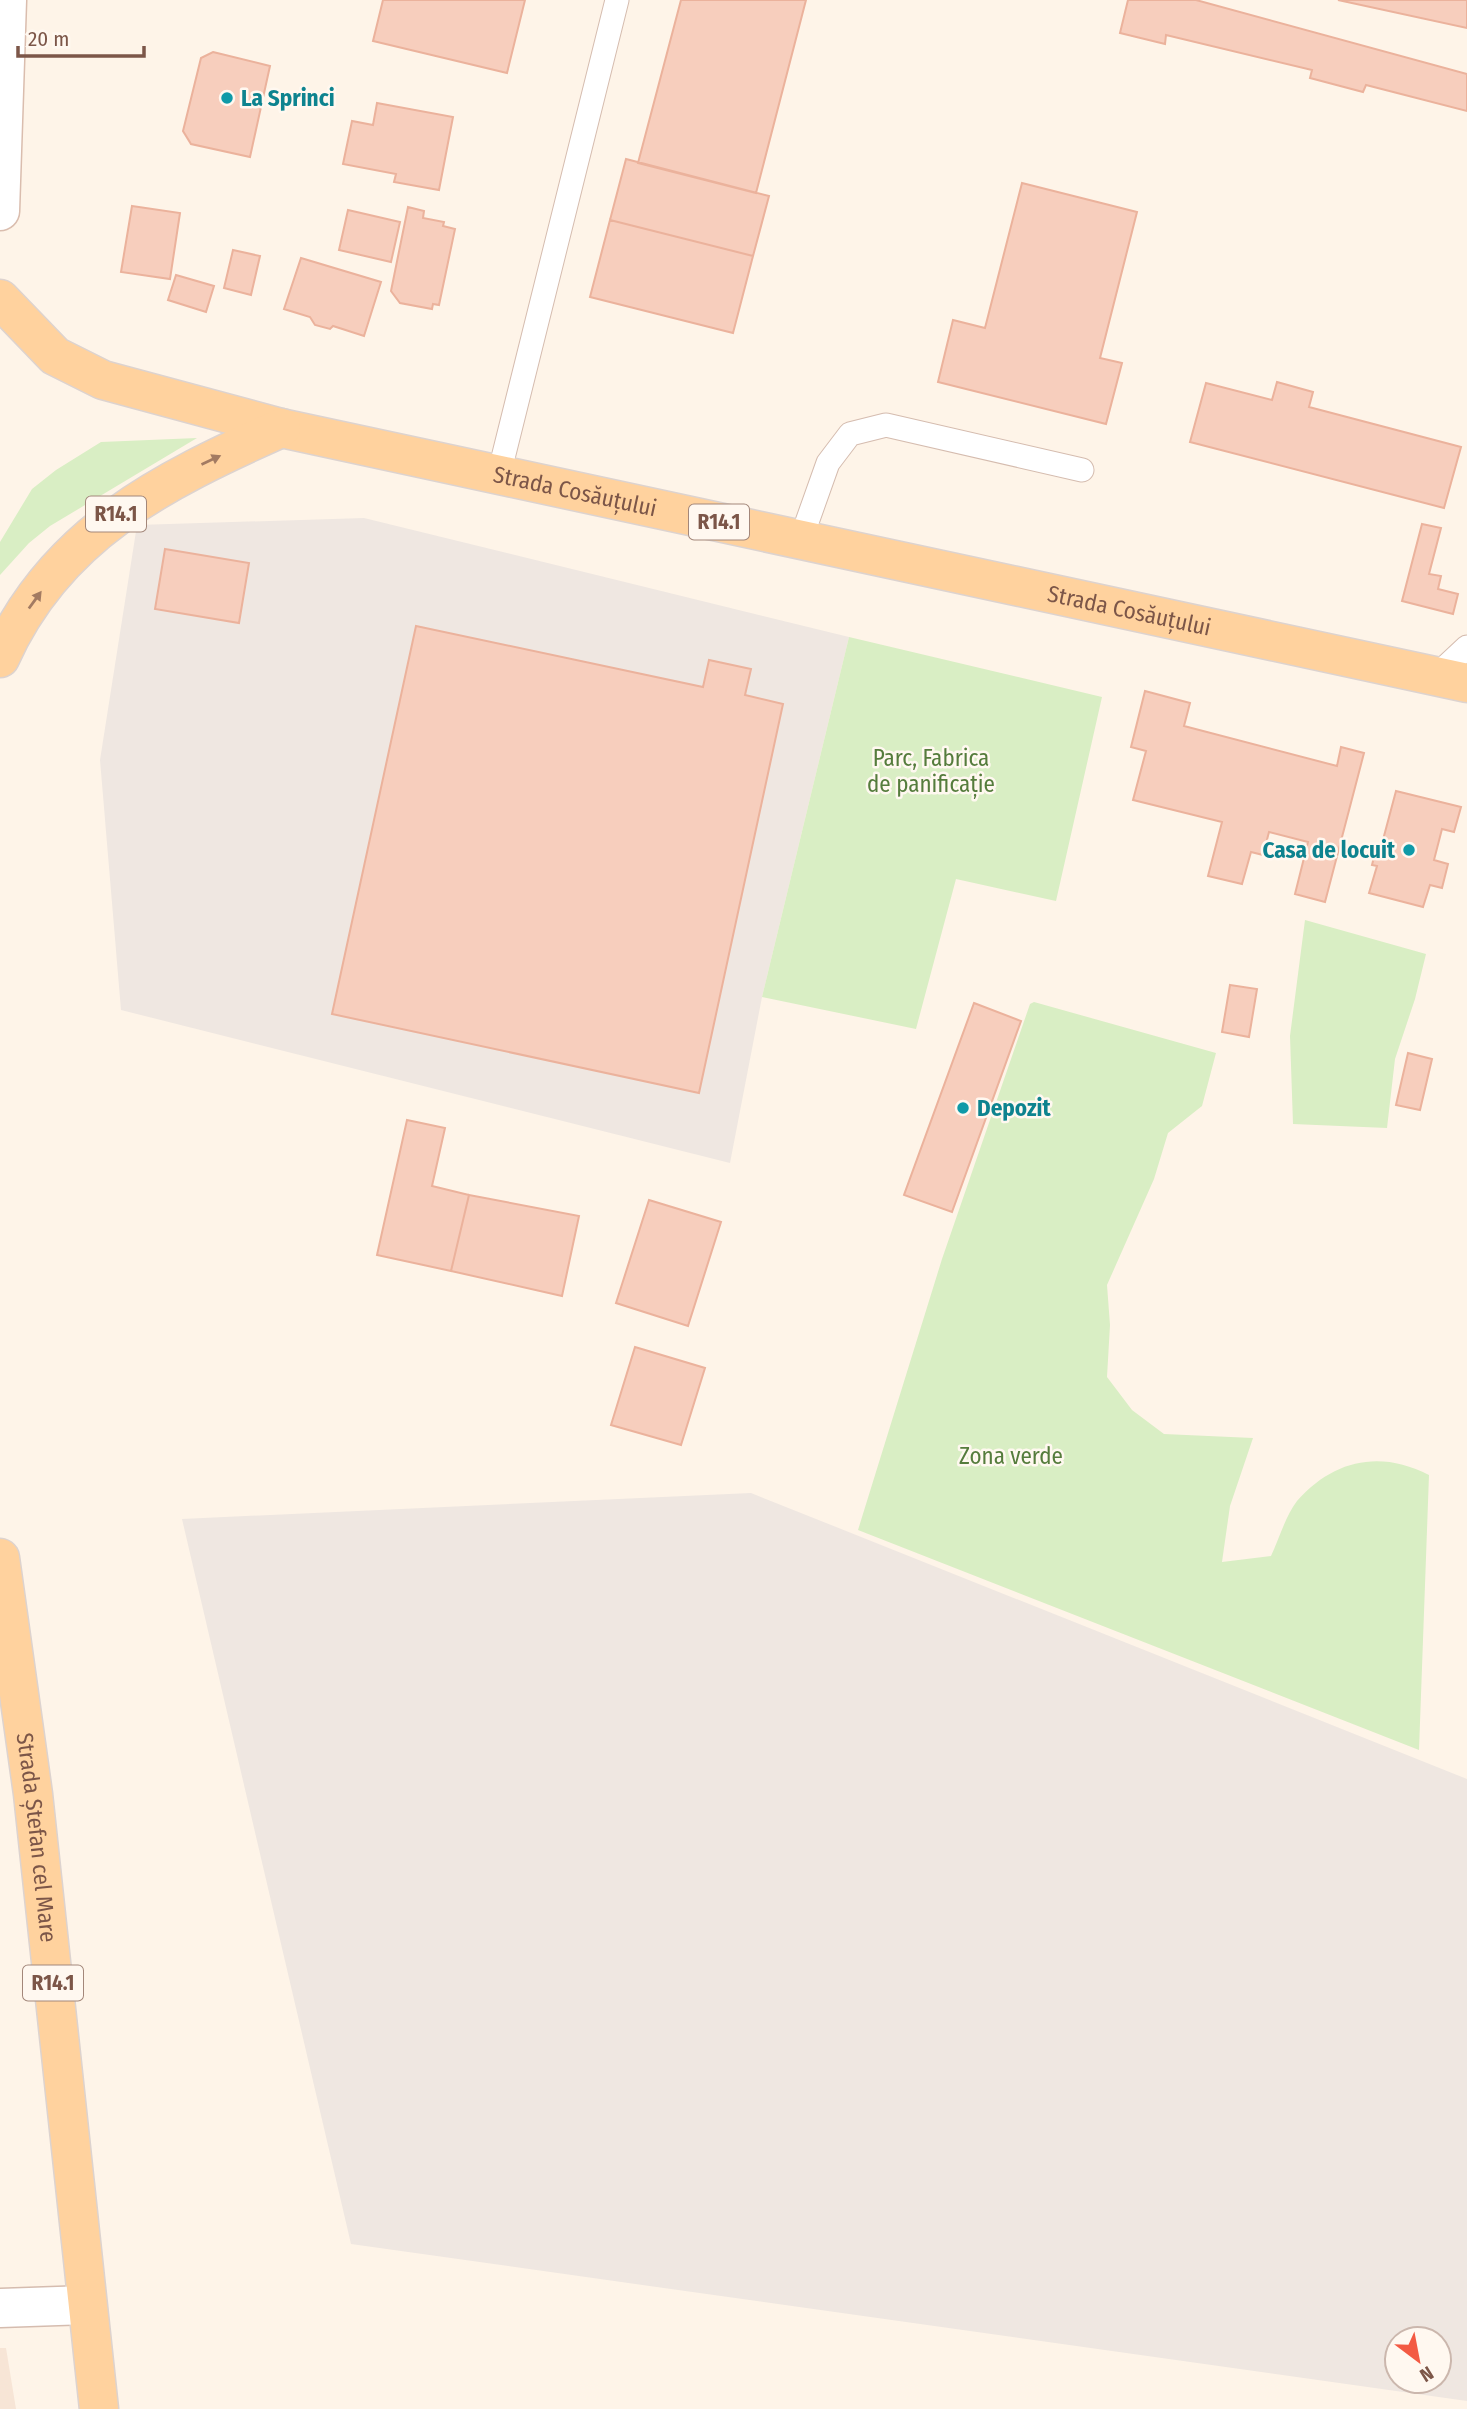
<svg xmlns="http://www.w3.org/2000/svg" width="1467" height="2409" font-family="'Fira Sans Condensed',sans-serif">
  <rect width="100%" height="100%" fill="#fef4e8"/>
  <path fill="#f7e5d6" d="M0,2348H6L16,2409H0Z"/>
  <path fill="#efe7e1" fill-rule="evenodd" d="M364,518L849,637L762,997L730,1163L121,1010L100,760L137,525Z
    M751,1493L1467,1779V2401L351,2244L182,1519ZM1439,2339V2381H1397V2339Z"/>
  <path fill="#d9eec4" d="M197,438L50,526L29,543L0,575V542L32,489L56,470L101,442Z
    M849,637L1102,697L1056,901L956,879L916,1029L762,997Z
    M1305,920L1426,954L1415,999L1395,1059L1387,1128L1293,1124L1290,1036Z
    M1034,1002L1216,1053L1202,1106L1168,1133L1154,1179L1107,1285L1110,1325L1107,1377L1132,1410L1164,1434L1253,1438L1230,1506L1222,1562L1271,1556C1279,1539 1286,1515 1297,1501C1334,1459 1381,1450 1429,1475L1419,1750L858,1530L942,1259L1030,1004Z"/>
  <path fill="#f7cebd" stroke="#ebb29c" stroke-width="2" d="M383,0H525L507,73L373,41Z
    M681,0H806L756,193L638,163Z
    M1128,0H1196L1467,74V111L1366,85L1363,92L1310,78L1312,70L1166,35L1165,44L1120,33Z
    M1338,0H1467V28Z
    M213,52L270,66L250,157L191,144L183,131L201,58Z
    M377,103L453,117L439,190L394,182L396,174L343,164L352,121L373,125Z
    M626,159L769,196L753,256L610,220Z
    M1022,183L1137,212L1100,358L1122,363L1106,424L938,382L953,320L985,328Z
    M132,206L180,213L170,279L121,272Z
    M408,207L424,211L423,218L444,222L443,226L455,229L439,305L433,304L432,309L400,303L391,291Z
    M348,210L400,222L391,262L339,250Z
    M610,220L753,256L733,333L590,297Z
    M233,250L260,256L251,295L224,288Z
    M301,258L381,282L364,336L333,326L330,329L315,325L310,317L284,309Z
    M176,275L214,286L206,312L168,300Z
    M1277,382L1313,392L1309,407L1461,447L1444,508L1190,442L1206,383L1272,400Z
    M1422,524L1441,528L1429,574L1441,576L1438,589L1458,594L1453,614L1402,601Z
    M165,549L249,563L239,623L155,609Z
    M416,626L703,687L709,660L751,669L745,695L783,704L699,1093L332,1014Z
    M1145,691L1190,703L1184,726L1337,766L1341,747L1364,753L1325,902L1295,894L1308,842L1269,832L1263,855L1251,852L1242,884L1208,876L1222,822L1133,800L1146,751L1131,747Z
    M1396,791L1461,807L1454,832L1442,829L1434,860L1448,864L1442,888L1430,885L1423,907L1369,893L1377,866L1372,865L1376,849L1380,851Z
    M1230,985L1257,989L1249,1037L1222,1032Z
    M974,1003L1021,1021L952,1212L904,1195Z
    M1408,1053L1432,1059L1420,1110L1396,1105Z
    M407,1120L445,1128L432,1186L469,1195L451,1271L377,1255Z
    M469,1195L579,1216L562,1296L451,1271Z
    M649,1200L721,1222L688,1326L616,1303Z
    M635,1347L705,1368L681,1445L611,1425Z"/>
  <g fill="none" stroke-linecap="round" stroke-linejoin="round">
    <g stroke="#d5bcaf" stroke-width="25">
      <path id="lane" d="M499,474L617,0
        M801,539L828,463L850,434L886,425L1082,470
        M1436,676L1467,647"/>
    </g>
    <g stroke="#d5bcaf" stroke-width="41">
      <path id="street" d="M0,2308L87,2305"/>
    </g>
    <g stroke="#dabdae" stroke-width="41">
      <path id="secondary" d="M0,211L7,0"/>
    </g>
    <g stroke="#ddd3cf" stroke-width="41">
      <g id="primary">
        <path id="s1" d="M0,299L55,356L103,380L281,428L1467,683"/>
        <path d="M0,658C56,533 163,481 281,428"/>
        <path id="s2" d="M0,1558L33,1794L99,2409"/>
      </g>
    </g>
    <use href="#lane" stroke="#fff" stroke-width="23"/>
    <use href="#street" stroke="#fff" stroke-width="38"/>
    <use href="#secondary" stroke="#fff" stroke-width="38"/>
    <use href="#primary" stroke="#ffd29e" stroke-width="38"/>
  </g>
  <defs><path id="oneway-solid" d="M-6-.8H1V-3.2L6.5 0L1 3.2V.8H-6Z" transform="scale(1.75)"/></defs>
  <g fill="#a37b62">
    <use href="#oneway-solid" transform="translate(211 460) rotate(-25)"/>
    <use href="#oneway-solid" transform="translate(35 600) rotate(-54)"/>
  </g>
  <g fill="#0f9aa8" stroke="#fff8f0" stroke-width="2.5">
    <circle cx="227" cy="98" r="7"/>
    <circle cx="1409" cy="850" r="7"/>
    <circle cx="963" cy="1108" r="7"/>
  </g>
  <g text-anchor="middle" stroke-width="5" stroke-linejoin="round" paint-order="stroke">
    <g fill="#fff8f0" stroke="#a3877a" stroke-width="2">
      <rect x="86" y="496.5" width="60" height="35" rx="5"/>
      <rect x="689" y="504.5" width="60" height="35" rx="5"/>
      <rect x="23" y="1965.5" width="60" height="35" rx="5"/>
    </g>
    <g font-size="21" font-weight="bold" fill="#7c5648">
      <text x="116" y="521">R14.1</text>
      <text x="719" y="529">R14.1</text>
      <text x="53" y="1990">R14.1</text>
    </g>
    <g font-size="23" font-weight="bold" fill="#0d838f" stroke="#fff8f0" text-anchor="start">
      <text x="241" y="106">La Sprinci</text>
      <text x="1395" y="858" text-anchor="end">Casa de locuit</text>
      <text x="977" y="1116">Depozit</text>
    </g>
    <g font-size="23" fill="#7c5648" stroke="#fff8f0">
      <text dy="8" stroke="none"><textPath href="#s1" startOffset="618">Strada Cosăuțului</textPath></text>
      <text dy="8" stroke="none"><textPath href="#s1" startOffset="1185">Strada Cosăuțului</textPath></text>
      <text dy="8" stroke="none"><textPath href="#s2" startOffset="282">Strada Ștefan cel Mare</textPath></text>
    </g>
    <g font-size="23" fill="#557c3c" stroke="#fff8f0">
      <text x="931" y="766">Parc, Fabrica<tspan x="931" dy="26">de panificație</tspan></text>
      <text x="1011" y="1464">Zona verde</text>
    </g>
  </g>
  <g transform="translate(1418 2360) rotate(148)"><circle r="33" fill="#fff8f0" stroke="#cbb7ad" stroke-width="2"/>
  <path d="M0-5L12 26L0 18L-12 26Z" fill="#f35a43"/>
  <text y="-10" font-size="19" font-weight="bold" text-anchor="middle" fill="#7c5648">N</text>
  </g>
  <path d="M18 46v10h126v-10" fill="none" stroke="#7c5648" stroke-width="3.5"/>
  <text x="28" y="46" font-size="21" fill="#7c5648" stroke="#fff8f0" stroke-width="5" paint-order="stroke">20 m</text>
</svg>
